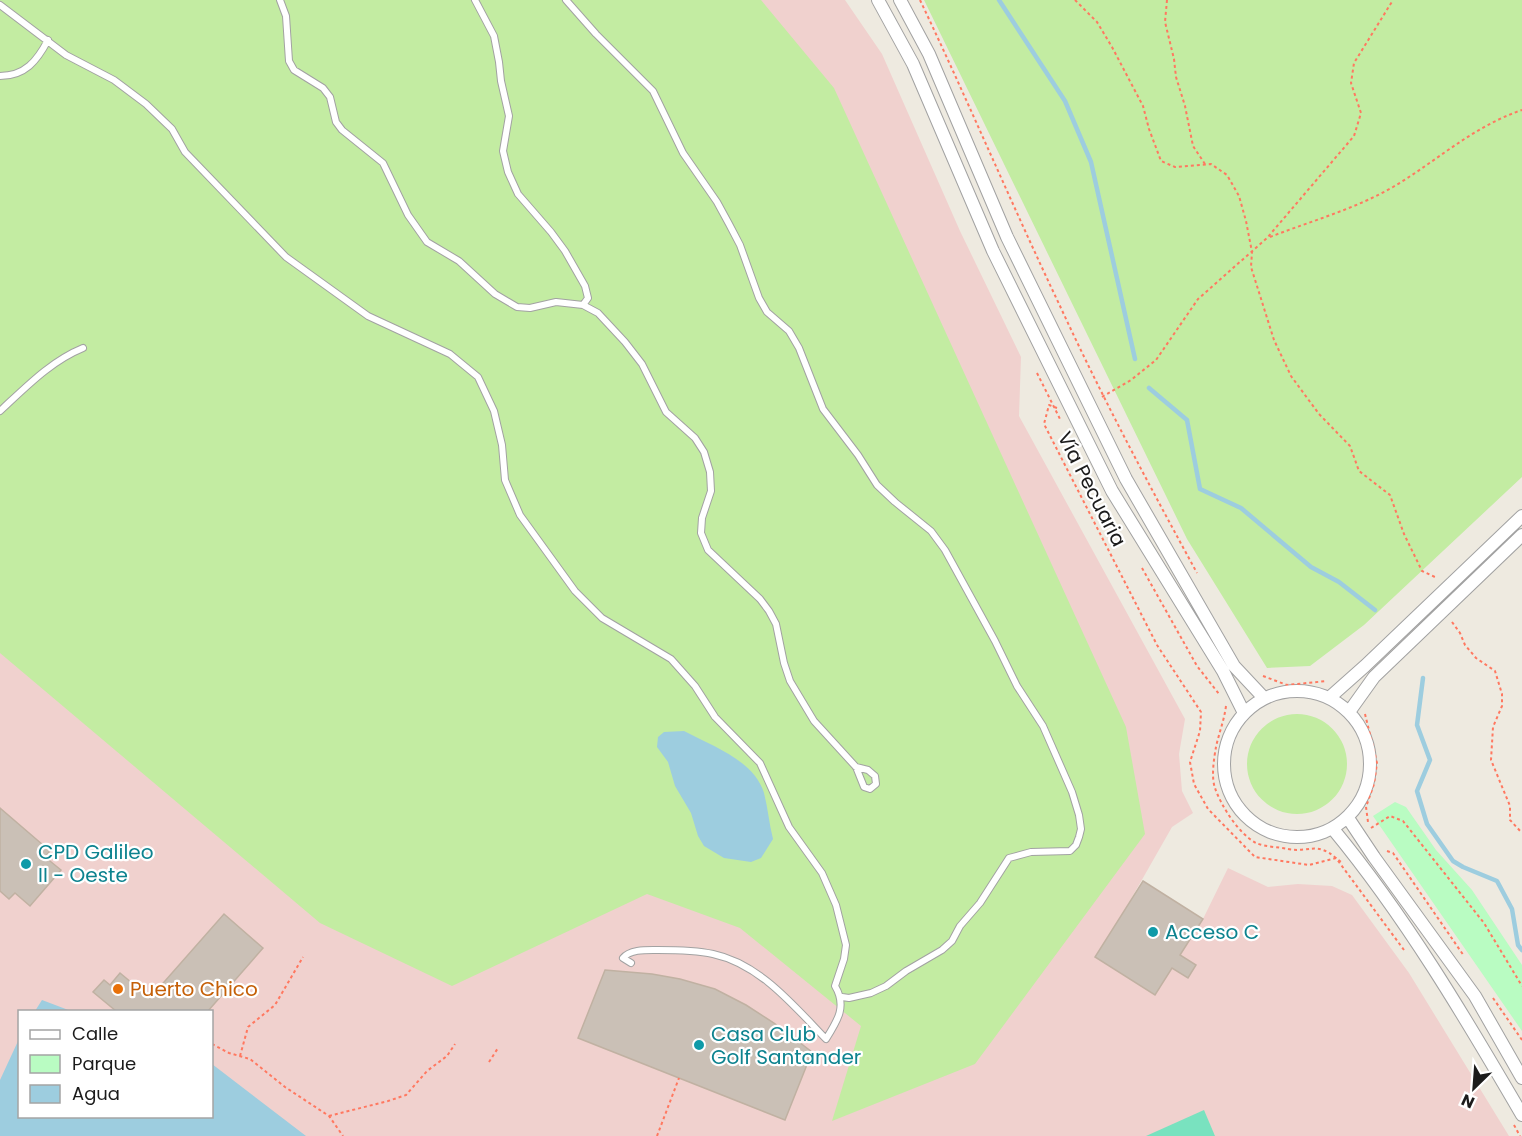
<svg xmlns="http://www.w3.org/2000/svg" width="1522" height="1136" font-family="Poppins,sans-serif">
  <rect width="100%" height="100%" fill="#eeeae0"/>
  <path fill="#f0d1ce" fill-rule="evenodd" d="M0,0H845L882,54L960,231L1021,357L1019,416L1185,719L1179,754L1182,791L1193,813L1172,827L1127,906L1187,944L1203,919L1228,868L1268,887L1298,884L1332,886L1352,895L1409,973L1509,1136H0ZM20,1012H212V1116H20Z"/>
  <path fill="#c3eca2" d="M0,0H761L834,88L1126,727L1145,834L975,1064L832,1121L861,1026L740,928L647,894L452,986L320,923L0,653Z
    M924,0H1522V477L1364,625L1310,666L1267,668L1187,539Z
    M1247 764a50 50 0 1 1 100 0a50 50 0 1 1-100 0Z"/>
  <path fill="#b9fcc2" d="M1395,802L1406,807L1436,850L1472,890L1522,965V1031L1373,816Z"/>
  <path fill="#79e2bf" d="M1204,1110L1215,1136H1146Z"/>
  <path fill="#9dcddf" d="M684,731C712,746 754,760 764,793C768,808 769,824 773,839L761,858L751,862L724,858L704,846L698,836L691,813L675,786L668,762L657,747L658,737L664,732Z
    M42,1000L71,1011H35Z
    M19,1039L20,1116H212V1064L306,1136H0V1080Z"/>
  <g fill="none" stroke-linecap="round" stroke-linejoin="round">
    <path stroke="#9dcddf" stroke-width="4.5" d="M999,0L1065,101L1091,162L1135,359
      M1149,388L1187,420L1200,489L1241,508L1311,567L1339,582L1375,610
      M1423,678L1417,725L1430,760L1417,791L1427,824L1453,861L1463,867L1497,881L1512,909L1518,945L1522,950"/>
  </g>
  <path fill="#cac0b6" stroke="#c0b1a2" stroke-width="1.5" d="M0,808L50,851L45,857L61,870L30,906L15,893L9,899L0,891Z
    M1143,881L1203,919L1180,955L1196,965L1188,978L1172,968L1155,995L1095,957Z
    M224,914L263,948L208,1011H116L93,992L104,980L110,985L120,973L150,998Z
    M605,970L652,974L680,979L715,989L746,1005L774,1023L812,1052L785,1120L578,1038Z"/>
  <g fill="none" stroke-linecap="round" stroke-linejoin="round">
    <g stroke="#a2a2a2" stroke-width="8">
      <path id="lane" d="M280,0L286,16L289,61L294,70L323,88L330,97L336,122L342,130L383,163L408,215L427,242L459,261L495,294L517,307L530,308L556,302L583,305L598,313L625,342L642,364L666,412L695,438L704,452L710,472L711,491L702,518L701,533L708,550L760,599L769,611L776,624L784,663L790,681L814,721L856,767L864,787L870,789L876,784L875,776L868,770L856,767
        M475,0L494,36L499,62L501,81L509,116L503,151L508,172L518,194L551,232L565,251L585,286L588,298L583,305
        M566,0L596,34L653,91L683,153L717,202L729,224L740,245L759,298L767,312L789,331L799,348L823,409L858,455L877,485L895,502L931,531L945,550L995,641L1017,686L1043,726L1072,792L1079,815L1081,829L1079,837L1076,845L1070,851L1031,852L1009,858L980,903L960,926L952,941L942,950L906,971L886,986L871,993L849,998L842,997
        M0,5L66,55L114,80L146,104L172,129L185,152L286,257L368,316L450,354L478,377L494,411L502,445L505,480L520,515L575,591L602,618L671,659L695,686L715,717L760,763L789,827L822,873L836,905L846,945L844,959L835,986C847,1006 838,1020 826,1039C794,1006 760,964 713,954C695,950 676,950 658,950C647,950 630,949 623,958L631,963
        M0,76C25,76 37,61 48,40
        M0,411C26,387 51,361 83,348"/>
    </g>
    <g stroke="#a2a2a2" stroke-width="14">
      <path id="street" d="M878,0L913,64L993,251L1112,491L1223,671L1244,713
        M900,0L929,54L1007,237L1126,479L1234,666L1264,698
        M1224 764a73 73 0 1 1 146 0a73 73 0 1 1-146 0Z
        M1329,698L1365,666L1522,516
        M1349,712L1374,677L1522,535
        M1348,818L1374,857L1475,996L1522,1078
        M1333,829C1405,916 1465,1017 1522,1115"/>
    </g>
    <path stroke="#ff7860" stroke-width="2" stroke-dasharray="3 3" stroke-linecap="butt" d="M920,0C968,101 1012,205 1060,306C1102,397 1149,485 1197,573
      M1075,0L1097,22L1112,47L1143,106L1149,129L1161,161L1175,167L1211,164L1227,175L1239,196L1246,221L1252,252L1251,267L1274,340L1291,376L1319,414L1350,446L1359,471L1390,495L1404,534L1422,571L1437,578
      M1167,0L1165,22L1174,59L1176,77L1185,106L1193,146L1205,164
      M1270,237C1311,221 1355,209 1393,187C1437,161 1472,127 1522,110
      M1037,373L1060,419
      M1102,397L1131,380L1156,360L1198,299L1267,238L1354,136L1361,113L1351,83L1354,63L1393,0
      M1057,408L1049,405L1044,424L1157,645L1201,712L1200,731L1190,762L1194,784L1208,809L1255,857L1309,865L1336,858L1341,862
      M1142,568L1197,666L1219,694
      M1452,622L1460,633L1465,645L1476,658L1495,671L1502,694V706L1493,727L1491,760L1510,806V820L1522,833
      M1263,676L1287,685L1327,681
      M1226,706C1224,721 1219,733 1216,747C1214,758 1211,777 1215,788C1221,806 1239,834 1256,843C1265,847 1279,847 1288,849C1309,853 1316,841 1336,858L1404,950
      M1365,714L1377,763L1374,784L1366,807L1368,822
      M1371,828L1390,816L1403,821L1484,923L1522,986
      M1387,851L1393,853L1464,956
      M1493,998L1522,1040
      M212,1044L229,1053L250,1059L285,1087L329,1116L343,1136
      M240,1056L248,1027L275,1005L303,957
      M489,1062L498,1048
      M329,1116L388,1101L406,1095L427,1071L447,1056L455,1044
      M1514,1125L1520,1136
      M657,1136L679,1078"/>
    <use href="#lane" stroke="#fff" stroke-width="6"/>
    <use href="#street" stroke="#fff" stroke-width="12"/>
  </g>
  <g fill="#0f9aa8" stroke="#fff" stroke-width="2">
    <circle cx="26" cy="864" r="6"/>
    <circle cx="1153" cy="932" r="6"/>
    <circle cx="699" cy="1045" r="6"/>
  </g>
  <circle fill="#e8710a" stroke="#fff" stroke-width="2" cx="118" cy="989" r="6"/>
  <g text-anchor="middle" stroke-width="4.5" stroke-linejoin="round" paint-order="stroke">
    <g font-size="20" fill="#1b1b1b" stroke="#fff">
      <text transform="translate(1092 489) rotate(63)" y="7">Vía Pecuaria</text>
    </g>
    <g font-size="20" fill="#0d838f" stroke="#fff" text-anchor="start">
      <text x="38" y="859">CPD Galileo<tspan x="38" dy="23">II - Oeste</tspan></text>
      <text x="1165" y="939">Acceso C</text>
      <text x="711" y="1041">Casa Club<tspan x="711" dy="23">Golf Santander</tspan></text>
    </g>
    <g font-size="20" fill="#c56008" stroke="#fff" text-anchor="start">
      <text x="130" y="996">Puerto Chico</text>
    </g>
  </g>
  <rect x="18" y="1010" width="195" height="108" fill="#ffffff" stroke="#a4a4a4" stroke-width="1.5"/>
  <rect x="30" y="1030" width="30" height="9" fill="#ffffff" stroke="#a4a4a4" stroke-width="1.5"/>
  <text x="72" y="1040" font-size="18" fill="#1b1b1b">Calle</text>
  <rect x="30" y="1055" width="30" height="18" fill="#b9fcc2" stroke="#a4a4a4" stroke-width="1.5"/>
  <text x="72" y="1070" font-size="18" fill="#1b1b1b">Parque</text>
  <rect x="30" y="1085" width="30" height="18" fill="#9dcddf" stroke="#a4a4a4" stroke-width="1.5"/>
  <text x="72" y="1100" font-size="18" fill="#1b1b1b">Agua</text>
  <g transform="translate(1474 1088) rotate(205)" stroke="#ffffff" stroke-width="4.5" paint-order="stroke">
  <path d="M0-4.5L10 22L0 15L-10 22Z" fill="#1b1b1b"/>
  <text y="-9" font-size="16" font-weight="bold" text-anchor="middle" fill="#1b1b1b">N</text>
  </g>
</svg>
